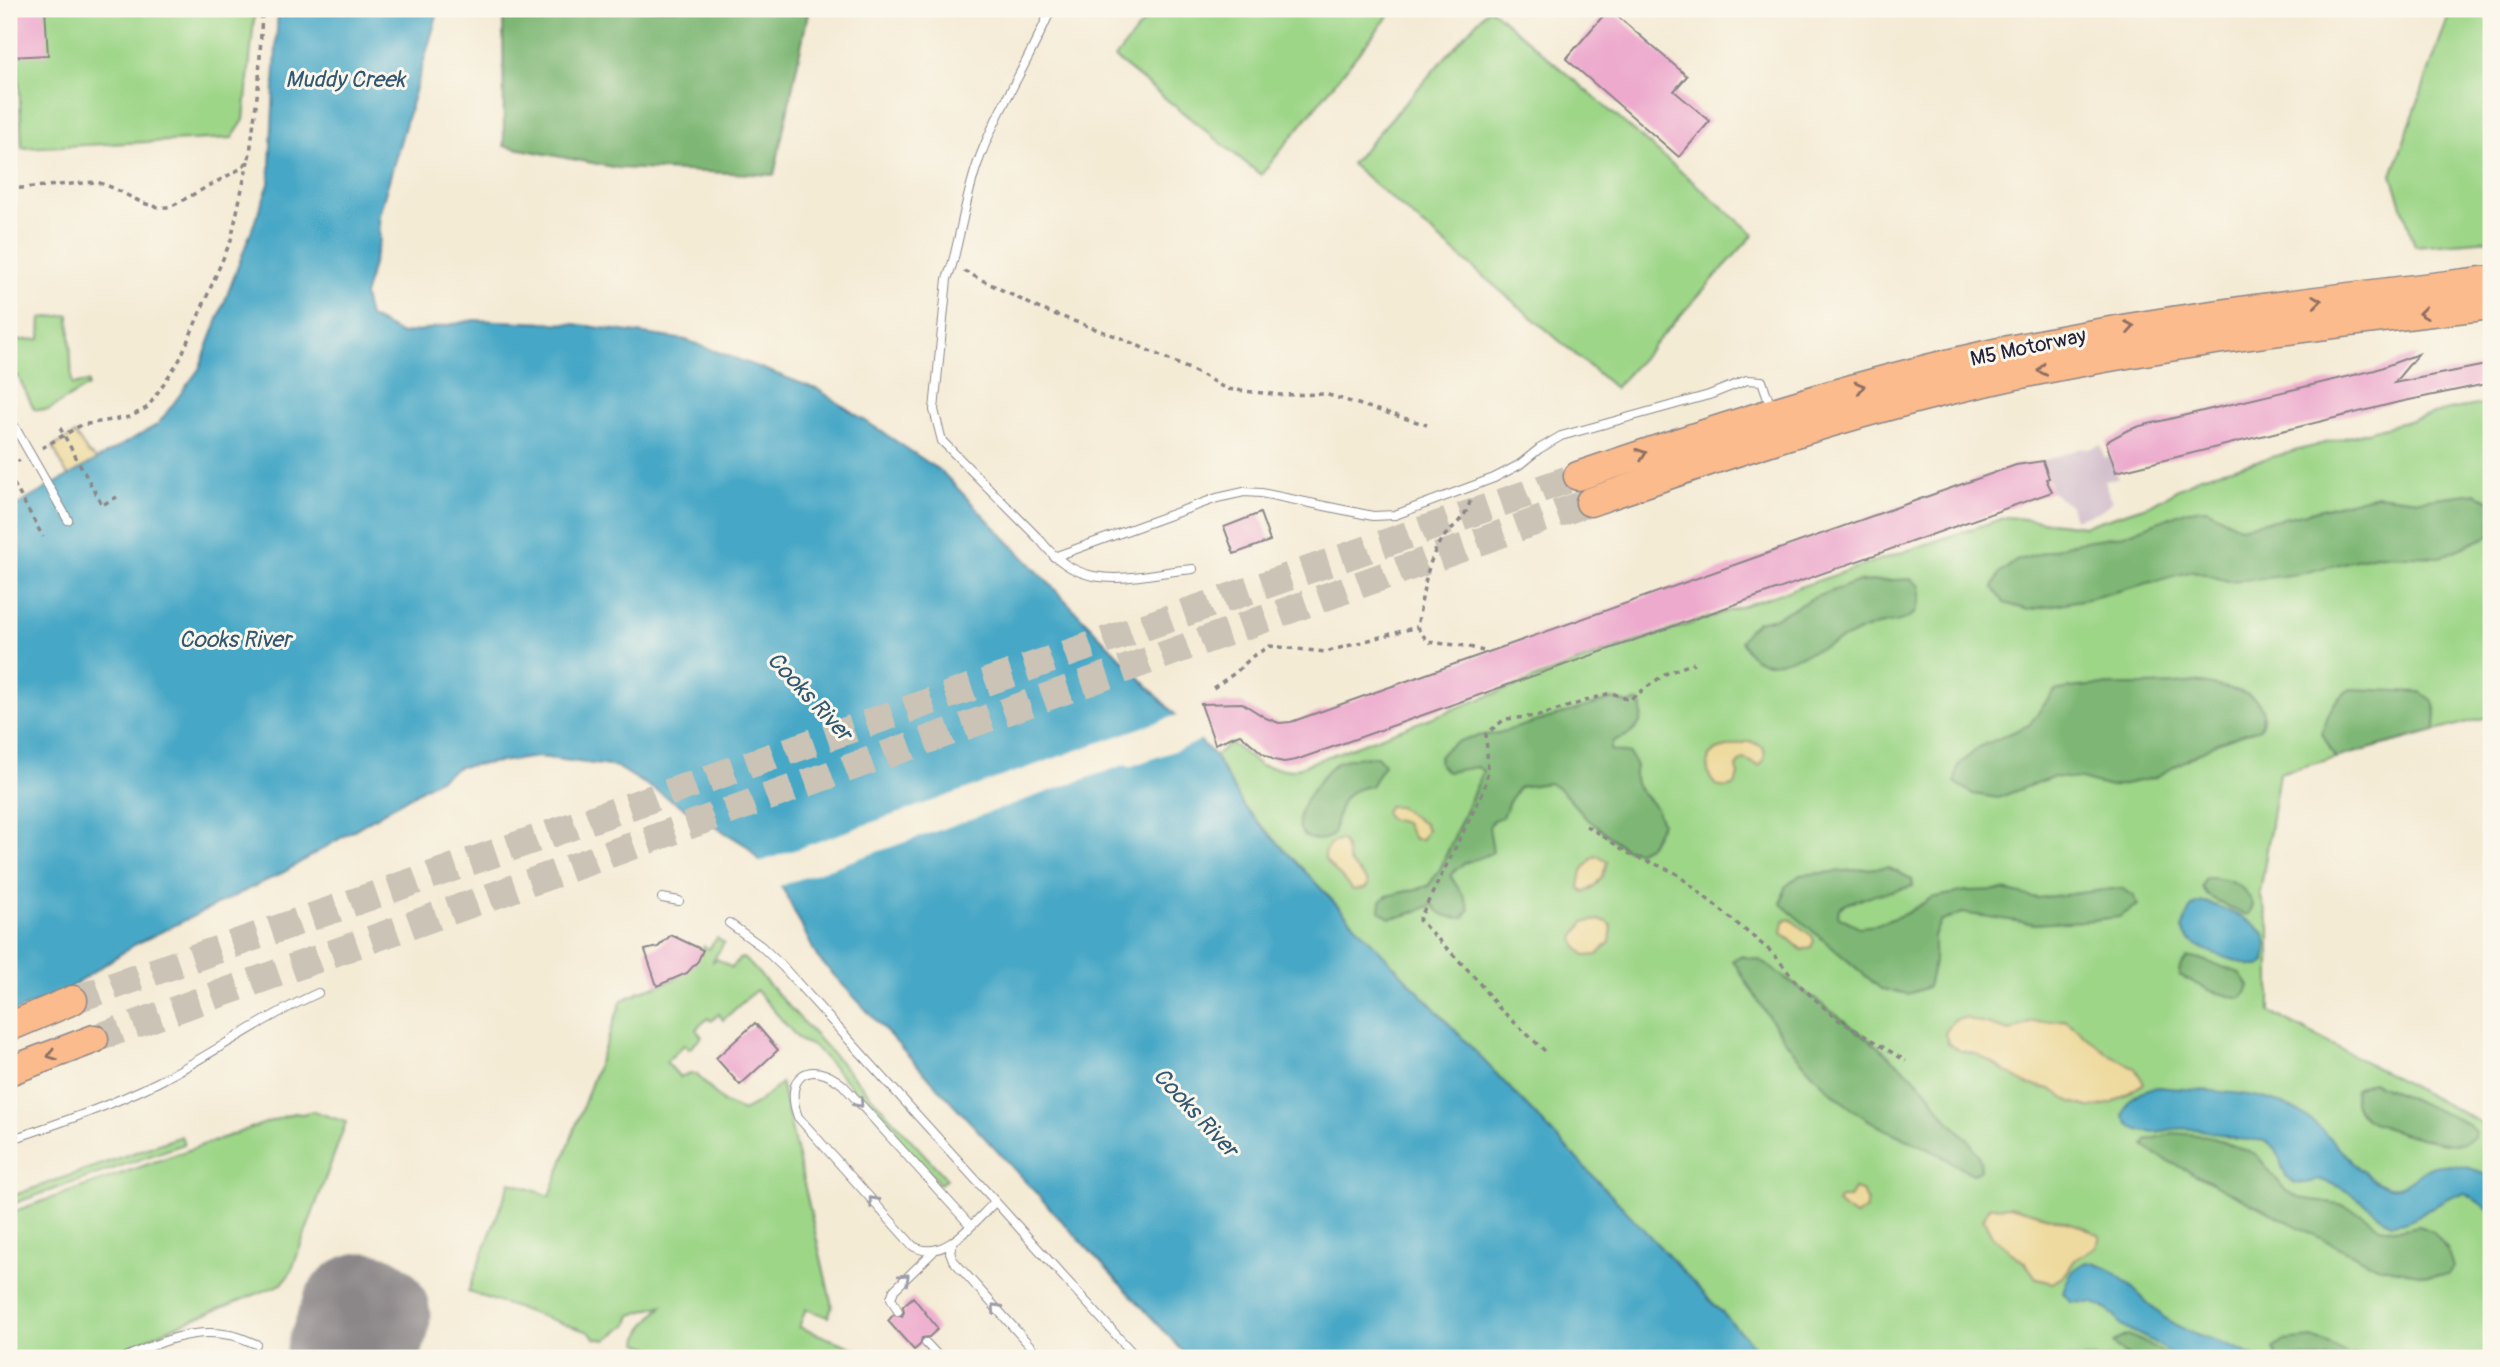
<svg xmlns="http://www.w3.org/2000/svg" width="2500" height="1367" font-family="Pangolin,sans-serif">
  <rect width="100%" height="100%" fill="#fbf7ec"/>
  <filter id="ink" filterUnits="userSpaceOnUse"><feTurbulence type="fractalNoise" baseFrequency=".0143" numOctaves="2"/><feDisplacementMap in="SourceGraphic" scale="14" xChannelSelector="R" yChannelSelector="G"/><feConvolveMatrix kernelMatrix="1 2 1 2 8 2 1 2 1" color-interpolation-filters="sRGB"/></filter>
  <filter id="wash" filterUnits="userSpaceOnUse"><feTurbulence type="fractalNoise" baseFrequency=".00686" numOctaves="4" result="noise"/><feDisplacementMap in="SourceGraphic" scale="28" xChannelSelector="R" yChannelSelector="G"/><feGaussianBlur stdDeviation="1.57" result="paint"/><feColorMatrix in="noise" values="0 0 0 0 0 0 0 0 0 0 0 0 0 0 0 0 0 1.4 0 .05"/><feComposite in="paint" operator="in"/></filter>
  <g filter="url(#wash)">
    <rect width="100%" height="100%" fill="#f4ebd5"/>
    <path fill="#d1bdcb" d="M2101,445L2104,458L2110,456L2118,478L2105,481L2112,501L2101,511L2074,519L2070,506L2052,492L2043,461L2082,448L2089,449Z"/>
    <path fill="#9ed688" stroke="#607c62" stroke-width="2" d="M9,9H255L244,120L232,138L22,148L18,57H9Z
      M1154,9H1394L1261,175L1115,58Z
      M1488,9H1491L1754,234L1615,388L1351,164Z
      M2451,9H2491V240L2415,246L2392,175Z
      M69,315L72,385L88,382V386L48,410L34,409L18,376L9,381V341L40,339L41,318Z
      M2491,403V716L2279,773L2260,894L2270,927V1012L2491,1128V1358H1765L1244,807L1215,756L1230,743L1261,766L1292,770L1600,654L2007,517L2084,526L2150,505L2201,476L2453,409Z
      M717,938L724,943L712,962L717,959L732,968L739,959L743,958L750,964L947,1179L940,1184L815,1047L800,1041L756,990L723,1020L719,1014L711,1021L708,1018L696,1029L702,1037L689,1049L685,1044L666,1062L680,1077L690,1073L696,1074L724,1103L743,1111L756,1104L781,1083L832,1306L828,1317L806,1309L799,1327L879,1358H681L638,1343C639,1327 654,1316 663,1305L631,1315L628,1324L606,1340L595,1338L589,1332L468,1292L510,1182L550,1196L622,1000L637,994V992C666,983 693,978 704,946L709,949Z
      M313,1111L346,1122L291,1272L282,1284L178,1325L106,1358H9V1213L294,1113L302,1114Z
      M181,1136L184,1144L9,1205V1197Z"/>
    <path fill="#7eb774" stroke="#506c58" stroke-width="2" d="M503,9H809L774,175L618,168L504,146Z
      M2475,493L2491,501V535L2440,557L2376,555L2299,574L2257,579L2228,581L2193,571L2092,598L2028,610L2004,603L1993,587L1999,574L2016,561L2078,542L2124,535L2188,510L2207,509L2240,527L2302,514L2377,495L2420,500Z
      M1911,579L1920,586C1920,596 1921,604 1915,612C1906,623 1888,622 1875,626C1851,634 1791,664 1768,663C1754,662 1747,652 1741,641L1748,630L1758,622L1775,618L1813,598L1857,582Z
      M2195,682C2220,687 2277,690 2260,728L2219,742L2154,778L2110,787L2081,779L2052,777L1998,798L1973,794L1955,782L1958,766L1979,747L2029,725L2054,691C2100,680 2148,689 2195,682Z
      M2351,689L2420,692L2433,701L2436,712L2435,731L2335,758L2322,733C2328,714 2333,698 2351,689Z
      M1613,699L1628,704L1636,701L1641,703C1646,725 1633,735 1613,741L1610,750L1630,754L1636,766C1631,789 1643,791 1655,807C1658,811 1660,818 1662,823L1650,845L1637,852L1624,848L1585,817L1560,789L1549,783L1519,787L1509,802L1503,817L1493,820L1489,827L1493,852C1476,862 1463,858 1451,876C1458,891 1465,892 1469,910L1463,918C1450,918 1440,916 1433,905L1403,916L1389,918L1380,911L1381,901L1387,896L1428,886L1440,869L1483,771L1477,767L1447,772L1440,765L1439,757C1450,740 1476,735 1495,734Z
      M1377,756L1384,764L1371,786C1335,791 1341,811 1332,836C1313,846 1294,836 1300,814C1303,801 1327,767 1339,762C1350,757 1365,757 1377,756Z
      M1887,867L1912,879L1913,886C1888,893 1862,895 1839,908L1838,916L1859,927L1877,925L1907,913L1931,898L1966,891L2004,890L2037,898L2121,888L2134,896L2138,905L2119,917L2083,921L2035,924L1962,913L1940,922L1934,936V963L1928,987L1908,994L1881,989L1781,904L1785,887L1800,875Z
      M2206,878C2228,878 2245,884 2253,905L2249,914L2244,915L2206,895L2202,887Z
      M1740,956L1760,960C1815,1000 1874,1039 1923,1086C1933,1096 1939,1110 1949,1121C1962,1134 1981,1149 1981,1169L1974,1174C1960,1169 1950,1160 1937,1153C1918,1144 1898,1136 1879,1126C1812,1090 1771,1023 1733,960Z
      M2187,958H2197L2240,973L2249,986L2245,995L2240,999L2211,991L2179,975L2180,967Z
      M2372,1082L2467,1123L2475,1131L2474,1138C2469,1140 2465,1143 2459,1144C2441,1145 2373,1128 2361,1114C2354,1106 2354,1099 2355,1089Z
      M2174,1133L2208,1136L2256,1154L2286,1191L2299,1198L2340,1204L2362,1214L2380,1227L2398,1230L2419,1226L2433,1231L2447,1249L2453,1267L2448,1274L2429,1276L2376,1266L2156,1155L2144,1145L2148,1140Z
      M2128,1335L2146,1343L2171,1358C2150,1358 2124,1364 2113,1342Z
      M2312,1338L2331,1345L2349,1355L2380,1353L2407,1358H2277L2274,1348L2284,1341Z"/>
    <path fill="#eeda9e" stroke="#887e6c" stroke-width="2" d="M75,434L88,453L99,460L69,478L53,447Z
      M1750,741L1763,747C1766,754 1766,760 1759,766L1745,759L1741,760L1736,768L1738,775L1735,785C1714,794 1704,775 1709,756L1716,750Z
      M1388,806H1398L1424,824L1427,829L1422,839H1414L1405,823C1397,820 1388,822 1385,812Z
      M1341,840L1345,845L1349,862L1367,881L1368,885L1364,889L1353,890L1325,860V854L1329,844Z
      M1599,856L1607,861C1605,875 1597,886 1584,893L1579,887L1582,871L1593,857Z
      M1790,919L1812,936L1814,941L1811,947L1802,950L1782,933L1784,921Z
      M1600,920L1608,922L1612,927L1610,942L1597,955L1586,956L1576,946L1574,938L1584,922Z
      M1965,1018L2010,1031L2032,1022L2065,1020L2111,1056L2134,1067L2144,1083L2113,1103L2091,1108L2072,1102L2050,1089L2026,1084L1979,1055L1961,1051L1948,1043L1945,1033L1954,1020Z
      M1854,1189L1862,1191L1868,1202L1865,1210L1855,1216L1837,1203L1840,1198H1849Z
      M2010,1206L2084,1227L2100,1236L2096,1247L2075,1260L2064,1276L2052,1283L2037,1279L2026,1264L1992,1236L1983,1218L1989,1207Z"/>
    <path fill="#47a7c6" stroke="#346480" stroke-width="2" d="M278,9H439L379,215L380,240L364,296L369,317L402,334L474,320L574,324L686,340L819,390L942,472L1215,756L1244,807L1765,1358H1189L817,957L783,889L747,846L617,767L539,757L459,767L284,872L134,945L62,993L9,1014V510L158,424L199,369L269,184Z
      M2205,902C2219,906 2256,922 2264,934C2269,943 2266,953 2265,962L2259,966H2252C2231,958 2192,952 2182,929C2188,915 2187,904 2205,902Z
      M2158,1087C2206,1092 2270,1088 2309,1119C2332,1137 2360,1177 2386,1186C2404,1193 2418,1170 2434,1166C2454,1162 2473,1168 2491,1176V1211L2465,1193C2438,1196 2418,1224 2391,1224C2370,1208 2350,1189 2324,1181C2313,1178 2304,1187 2293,1182C2279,1175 2283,1156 2273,1146C2263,1137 2249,1141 2237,1139C2227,1137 2216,1133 2206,1131C2196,1129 2184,1128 2174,1129C2153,1133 2135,1137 2123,1116C2127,1096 2140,1090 2158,1087Z
      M2087,1262C2120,1266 2139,1299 2165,1318C2184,1332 2207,1337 2229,1345C2239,1349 2249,1354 2259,1358H2179L2146,1338L2121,1326L2115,1316L2102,1307L2093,1303L2071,1302L2063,1293C2068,1277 2071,1268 2087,1262Z"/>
    <path fill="#f4ebd5" d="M1180,714L1203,738L1191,745L1129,767L1127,764L777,887L757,863Z"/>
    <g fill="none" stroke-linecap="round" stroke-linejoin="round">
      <path stroke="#8b8688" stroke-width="131" d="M351,1358L365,1318"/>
    </g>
    <g id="blocks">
      <path fill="#edaacd" d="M9,9H45L48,55L9,57Z
        M1609,9L1687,76L1674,91L1710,121L1679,157L1566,59Z
        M2418,354L2394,383L2491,364V383L2395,403L2116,472L2106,442L2126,431L2140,426L2375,370Z
        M2043,461L2049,478L2046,479L2052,492L1296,760L1284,762L1274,760L1262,753L1240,734L1215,744L1201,704L1242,703L1266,718L1279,723L1291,722L2016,465Z
        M1260,513L1270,541L1234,554L1224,527Z
        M671,935L703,950L698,961L687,973L657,986L645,950L658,947Z
        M755,1023L778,1050L740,1085L716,1058Z
        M913,1297L938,1329L929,1337L922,1338L920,1345L914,1350L888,1321L893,1315L902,1316L904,1312L903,1306Z"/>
    </g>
  </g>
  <g filter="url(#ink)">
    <use href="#blocks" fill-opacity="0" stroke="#8b8688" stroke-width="2"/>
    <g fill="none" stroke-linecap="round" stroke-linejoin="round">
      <path stroke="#cac3b6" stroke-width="28" stroke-dasharray="28 14" stroke-linecap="butt" d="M73,1000L1578,476
        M94,1039L1590,502"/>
      <g stroke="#8b8688" stroke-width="10">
        <path id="service" d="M1051,9C1029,62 996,111 977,165C966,197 961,232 952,265L947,279L934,410L942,441L1041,541C1084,597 1134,574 1193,569
          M9,417L68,520
          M1054,557L1217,498L1244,492L1261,493L1373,516L1395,515L1494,478L1519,465L1539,449L1561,436L1709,395L1747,380L1762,381L1771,407
          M662,898L679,901
          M729,923L761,946L783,967L1137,1358
          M9,1140C60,1123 110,1106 158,1082C213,1054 262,1018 318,993
          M970,1225L843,1085C809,1057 783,1077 798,1117L913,1246C943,1264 974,1222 994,1203
          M953,1242L950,1252L953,1260L1041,1358
          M898,1311L891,1298L894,1290L933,1252
          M926,1343L940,1358
          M124,1358C157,1343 192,1327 230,1335C239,1336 248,1341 256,1344"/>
      </g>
      <g stroke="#8b8688" stroke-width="31">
        <path id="motorway" d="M1578,476C1720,428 1862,381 2009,350C2169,317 2330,299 2491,280
          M1590,502C1721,456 1853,411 1989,381C2155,344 2323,325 2491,305
          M9,1027L73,1000
          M9,1071L94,1039"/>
      </g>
      <path stroke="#8b8688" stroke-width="3.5" stroke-dasharray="5 5" stroke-linecap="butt" d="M9,189L96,182C121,187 146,213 172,206L240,169L248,161L250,153L259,80L262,9
        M964,271L1040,309L1121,338L1200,374L1226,389L1281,395L1325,394L1427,425
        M60,428L102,505L117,497
        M42,448L81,425L130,417L148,407L180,359L231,240L248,161
        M9,467L20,460
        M9,475L43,537
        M1470,501C1466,521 1447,529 1438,545C1425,569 1422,601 1417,627L1428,642L1466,646L1483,651
        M1213,688L1235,673L1253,656L1270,646L1325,652L1417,627
        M1586,826C1602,834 1615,845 1630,854C1645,862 1662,865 1677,874L1774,954L1795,981L1837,1019L1906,1061
        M1545,1051L1497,1006L1473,975L1419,920L1484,790L1488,770L1486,734L1505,719L1539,716L1607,694L1612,693L1629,700L1665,674L1694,663"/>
      <use href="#service" stroke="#fff" stroke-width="8"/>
      <use href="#motorway" stroke="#fbbb8c" stroke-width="28"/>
    </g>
    <defs><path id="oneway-chevron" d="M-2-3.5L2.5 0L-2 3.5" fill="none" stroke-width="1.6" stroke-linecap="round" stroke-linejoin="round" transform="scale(1.75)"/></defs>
    <g stroke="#8e6e64">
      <use href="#oneway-chevron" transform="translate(2317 301) rotate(-7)"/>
      <use href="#oneway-chevron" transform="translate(2423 313) rotate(173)"/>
      <use href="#oneway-chevron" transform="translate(2130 327) rotate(-10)"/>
      <use href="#oneway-chevron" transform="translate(2042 370) rotate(168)"/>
      <use href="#oneway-chevron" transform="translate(1860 387) rotate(-15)"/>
      <use href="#oneway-chevron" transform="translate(1642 454) rotate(-19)"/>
      <use href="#oneway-chevron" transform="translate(52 1055) rotate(160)"/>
    </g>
    <g stroke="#9c9ca7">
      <use href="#oneway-chevron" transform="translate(859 1103) rotate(48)"/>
      <use href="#oneway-chevron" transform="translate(873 1201) rotate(-132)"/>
      <use href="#oneway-chevron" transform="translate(905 1278) rotate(-43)"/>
      <use href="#oneway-chevron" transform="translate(996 1308) rotate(-132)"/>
    </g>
  </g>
  <g text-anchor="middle" stroke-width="6" stroke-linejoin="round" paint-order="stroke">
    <g font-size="21" fill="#22223b" stroke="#fbf7ec">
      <text transform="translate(2028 347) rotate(-12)" y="7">M5 Motorway</text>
    </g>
    <g font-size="23" font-style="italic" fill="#315773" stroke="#fbf7ec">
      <text x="345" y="87">Muddy Creek</text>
      <text x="235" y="647">Cooks River</text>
      <text transform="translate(810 696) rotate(47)" y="8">Cooks River</text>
      <text transform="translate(1196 1112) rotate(47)" y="8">Cooks River</text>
    </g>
  </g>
  <rect width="2500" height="1367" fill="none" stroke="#fbf7ec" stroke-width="35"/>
</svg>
